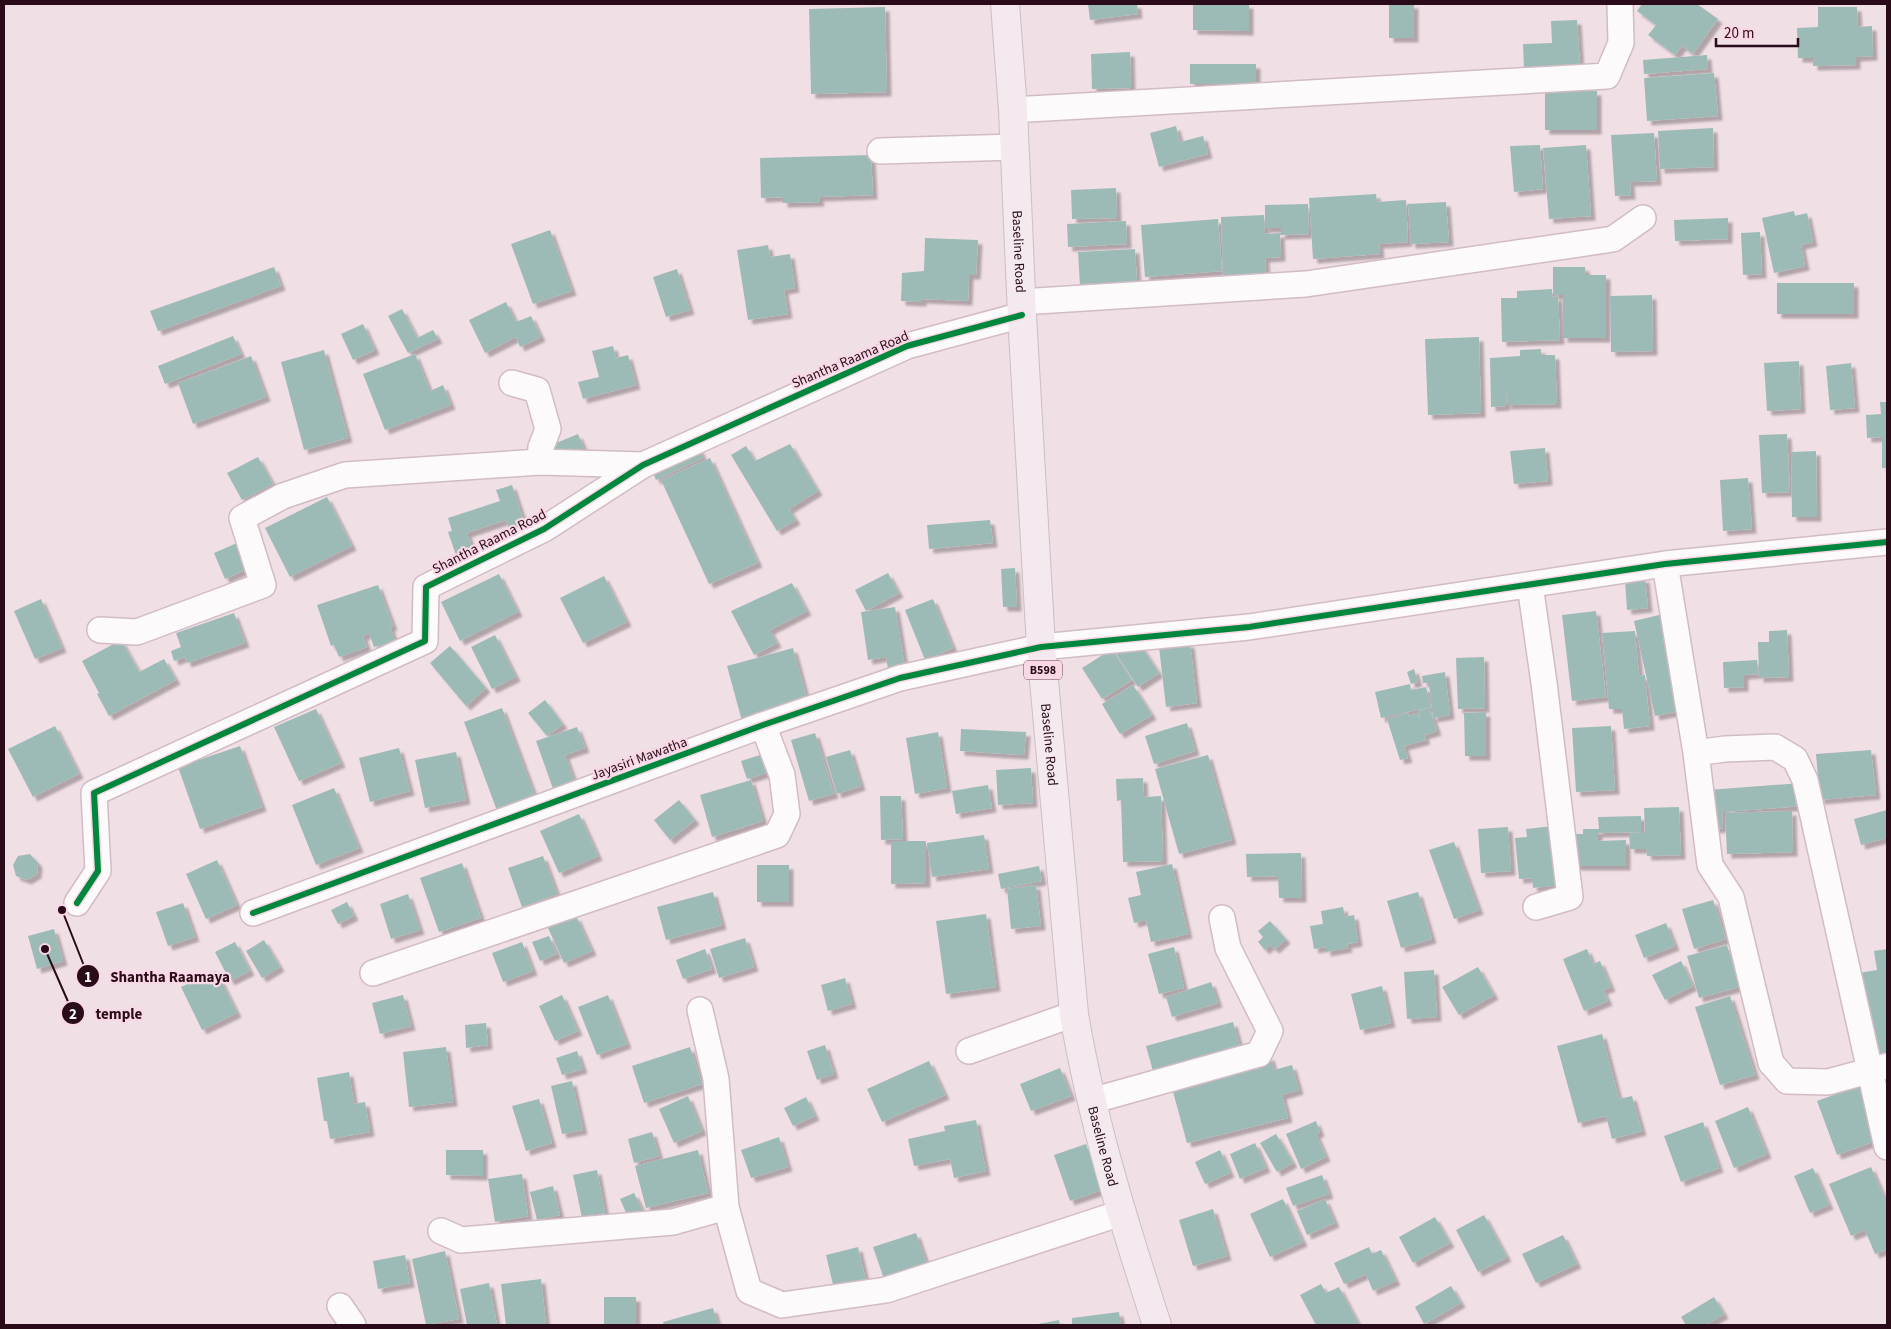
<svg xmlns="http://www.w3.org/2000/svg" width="1891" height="1329" font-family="'Source Sans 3',sans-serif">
  <defs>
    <filter id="shadow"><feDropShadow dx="4.5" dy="4.5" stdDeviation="1" flood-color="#0004"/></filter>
  </defs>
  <rect width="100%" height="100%" fill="#f1dfe6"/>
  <path fill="#9dbbb6" filter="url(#shadow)" d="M1088,4H1137L1138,14L1090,20Z
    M1193,4H1249V31L1193,30Z
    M1389,4H1414V38H1389Z
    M1642,4H1697L1718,19L1693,54L1682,46L1675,55L1648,35L1656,25L1637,11Z
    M885,7L887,92L811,94L809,9Z
    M1818,7H1857L1858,27L1872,26L1873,56L1856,57V65L1813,66V58H1798L1797,28L1818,27Z
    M1577,20L1580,66L1524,69L1523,44L1552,43L1551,21Z
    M1130,52L1131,88L1092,89L1091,54Z
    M1707,55L1708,69L1644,74L1643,60Z
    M1190,64H1256V84H1190Z
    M1714,73L1718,116L1647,121L1644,78Z
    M1545,91H1597V130H1545Z
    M1176,126L1180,142L1203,136L1208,154L1159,167L1150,133Z
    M1713,128L1714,167L1660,169L1658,131Z
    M1654,133L1657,181L1630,182L1631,195L1615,196L1611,135Z
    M1540,145L1543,189L1514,192L1510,146Z
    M1586,145L1591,216L1549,219L1543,148Z
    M871,155L873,195L819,197L820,202L783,203V197L761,198L760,158Z
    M1116,188L1117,218L1072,219L1071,190Z
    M1376,194L1377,202L1406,200L1408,242L1379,244L1380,254L1313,259L1309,198Z
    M1446,202L1449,242L1411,244L1408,204Z
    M1308,204L1309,234L1280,235L1281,257L1265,258L1266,274L1223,275L1221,217L1264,215L1265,234L1281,233V228H1265V205Z
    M1794,211L1795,216L1807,213L1813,242L1801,245L1805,266L1774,273L1762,218Z
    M1728,218V239L1675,241L1674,220Z
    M1218,219L1222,271L1145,277L1141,225Z
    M1126,221L1127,244L1068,247L1067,224Z
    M550,230L572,291L533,304L511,244Z
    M1760,232L1762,274L1743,275L1741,233Z
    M925,238L978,240L976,275H969L968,301L922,299V302L901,301L902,273L924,271Z
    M768,245L770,257L790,254L795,288L784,290L788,314L748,320L737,250Z
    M1135,249L1137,283L1080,286L1078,252Z
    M274,267L281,286L158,331L150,311Z
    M1553,267H1585L1586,275H1606V338H1563V295H1553Z
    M677,269L690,310L666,317L653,277Z
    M1777,283H1854V314H1777Z
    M1552,289V297L1558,296L1560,340L1502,342L1501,298H1517V291Z
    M1652,295L1653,351L1611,352L1610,296Z
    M506,302L516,322L531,316L541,337L520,347L516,337L485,353L469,320Z
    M402,309L417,338L433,330L438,339L408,353L388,316Z
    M363,324L375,350L353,360L341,334Z
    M233,336L241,354L165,384L158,366Z
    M1479,337L1481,413L1428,415L1425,339Z
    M613,346L616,358L628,355L636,385L583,399L578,382L599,377L592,351Z
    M1541,349V355H1555L1557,404L1507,405L1506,391V406L1491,407L1490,358L1520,356V350Z
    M324,350L348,438L304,450L281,362Z
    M415,354L430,391L443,385L451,405L385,430L363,374Z
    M251,356L266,397L193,424L178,383Z
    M1799,361L1801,409L1767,411L1764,363Z
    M1851,363L1855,408L1830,410L1826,366Z
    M1880,402H1887V468H1882V437L1867,438L1866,415L1881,414Z
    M578,434L585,451L555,462L549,446Z
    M1787,434L1790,492L1762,493L1759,435Z
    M790,444L818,491L789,509L796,520L777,531L731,455L746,446L755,461Z
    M699,448L703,458L656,480L652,470Z
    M1545,448L1548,481L1514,484L1510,451Z
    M1816,451L1817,517H1792L1791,452Z
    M258,457L273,484L242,500L227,473Z
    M710,458L758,563L709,584L661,480Z
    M1748,478L1752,529L1723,531L1720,480Z
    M512,485L527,531L511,536L506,520L467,533L473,550L456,555L448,532L452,531L448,518L500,501L496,490Z
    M327,497L352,546L290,577L265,528Z
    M990,520L993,543L929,549L927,525Z
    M237,543L247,569L225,579L214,553Z
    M1015,568L1017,607H1003L1001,569Z
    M888,573L899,593L866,611L855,590Z
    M499,574L518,612L460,641L441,602Z
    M604,576L627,622L583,643L560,598Z
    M1645,578L1648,608L1627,610L1625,580Z
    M792,583L807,611L770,630L777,643L754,655L731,611Z
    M378,585L393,626L390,627L395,641L374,647L369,633L363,636L367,647L339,657L334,645L331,646L317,605Z
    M41,599L62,648L35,659L14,611Z
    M933,599L953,648L925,660L905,610Z
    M895,607L906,673L889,675L886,657L868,660L861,612Z
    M1596,611L1606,697L1572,701L1562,615Z
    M234,613L245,643L187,663L185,657L174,661L171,651L181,647L176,633Z
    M1663,614L1684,710L1655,716L1634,621Z
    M1787,630L1789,677L1759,678L1758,642H1769V631Z
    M1635,631L1639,676L1645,675L1650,726L1624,729L1622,709H1609L1602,633Z
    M495,635L516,677L492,689L471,647Z
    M1136,638L1159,673L1138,687L1115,652Z
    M121,640L139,672L164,659L176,680L109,716L97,694L99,693L82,661Z
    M1190,643L1197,703L1166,707L1159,647Z
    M450,646L486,688L466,706L430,663Z
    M793,648L808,703L742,721L727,666Z
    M1112,649L1132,680L1102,699L1082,668Z
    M1484,657L1485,708L1458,709L1456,658Z
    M1757,660L1758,674L1744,675V687L1724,688L1723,662Z
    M1414,669L1418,682L1411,684L1407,672Z
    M1445,672L1450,715L1433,718L1429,683H1423L1422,676Z
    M1410,684L1411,690L1426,687L1431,707L1381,718L1375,692Z
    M1133,685L1152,715L1120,734L1102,704Z
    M545,700L563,724L547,736L528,713Z
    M502,708L537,802L499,816L464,722Z
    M1429,708L1437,731L1424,735L1426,740L1404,746L1408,758L1400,760L1387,719L1408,713L1409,716L1418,713L1422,728L1418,711Z
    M316,709L341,763L299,781L274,727Z
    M1486,712V756H1465L1464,713Z
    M1187,723L1195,751L1154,764L1145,736Z
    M55,726L79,774L33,797L8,749Z
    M1611,726L1615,790L1576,792L1572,728Z
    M577,727L585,748L565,755L578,792L557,800L536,741Z
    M961,729L1026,732L1024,755L960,751Z
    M938,732L947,788L915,794L906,738Z
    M815,733L834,794L809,801L791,740Z
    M240,746L262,807L200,829L178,767Z
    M399,748L410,791L370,802L359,758Z
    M850,750L861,786L837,794L826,757Z
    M1871,750L1876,795L1820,800L1816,754Z
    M456,752L466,800L425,808L415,760Z
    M760,755L766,773L747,779L741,761Z
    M1208,755L1232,840L1179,854L1155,769Z
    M1031,768L1033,803L998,805L996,770Z
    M1143,778L1144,797L1161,796L1163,861L1123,862L1121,800L1117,801L1116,779Z
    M751,780L763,821L712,837L700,795Z
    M1801,783L1803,806L1722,812L1723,828L1711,829L1708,790Z
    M988,785L992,808L956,814L952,791Z
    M334,788L359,848L316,865L292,805Z
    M880,796H901L903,839L881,840Z
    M679,800L695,820L670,840L654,820Z
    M1679,807L1681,855L1647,856L1646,849H1630L1629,833L1645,832L1644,808Z
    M1887,810V838L1861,845L1854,819Z
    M1792,811L1793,852L1727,854L1725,813Z
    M579,814L598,856L559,873L540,831Z
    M1641,816V832L1598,833V841L1626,840V866H1572L1571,834H1583V829H1599L1598,817Z
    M1553,826L1560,885L1533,888L1532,878L1519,879L1515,838L1527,837L1526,829Z
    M1508,827L1511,871L1481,873L1478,829Z
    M984,835L989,869L932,877L927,843Z
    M891,841H926V883L891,884Z
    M1454,842L1479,910L1454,919L1429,850Z
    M1301,853L1302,898H1279L1278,876L1247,877L1246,854Z
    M30,854L38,863L37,874L27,880L16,876L13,865L18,856Z
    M543,856L557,894L522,907L508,868Z
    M217,860L237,905L206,919L186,874Z
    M462,863L481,918L439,932L420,878Z
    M1172,864L1188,934L1151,942L1146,920L1134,923L1128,898L1141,895L1136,872Z
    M757,865H789V902H757Z
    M1039,866L1042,881L1001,889L998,874Z
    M1036,885L1041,926L1011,929L1007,889Z
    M713,892L722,925L666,940L657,907Z
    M1418,892L1432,939L1401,948L1387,901Z
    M408,894L420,930L391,939L380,904Z
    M1713,900L1726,939L1694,949L1682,909Z
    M347,902L354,916L338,924L331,910Z
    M183,903L195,937L168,946L156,912Z
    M1343,907L1345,917L1354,915L1358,942L1347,944L1348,948L1326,952V947L1314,949L1310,926L1323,924L1321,911Z
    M986,914L996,987L946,994L936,921Z
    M576,916L592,951L564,963L548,928Z
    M1270,921L1286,939L1275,949L1270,945L1265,950L1258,942L1263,937L1258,931Z
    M1666,923L1675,946L1644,958L1635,935Z
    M54,929L63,961L37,969L28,936Z
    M549,936L557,954L540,961L532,942Z
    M745,938L754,967L719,978L710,949Z
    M264,940L280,967L262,978L246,951Z
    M235,942L250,971L230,981L215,952Z
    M522,942L533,971L503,982L492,953Z
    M1727,945L1739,987L1699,998L1687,956Z
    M1174,947L1184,988L1159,994L1148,954Z
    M705,949L712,969L683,979L676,960Z
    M1587,949L1593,964L1600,961L1611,987L1603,990L1608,1001L1584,1011L1563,959Z
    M1887,949V1054L1874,1056L1859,973L1877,970L1874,951Z
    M1681,961L1693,986L1665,1000L1652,975Z
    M1478,967L1494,995L1459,1015L1442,987Z
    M1434,970L1437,1017L1407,1019L1404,972Z
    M216,971L237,1013L202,1030L181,987Z
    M845,978L852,1004L828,1011L821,985Z
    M1211,982L1218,1003L1172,1017L1166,997Z
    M1382,986L1391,1023L1360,1030L1351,994Z
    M403,995L411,1026L380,1034L372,1003Z
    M562,995L578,1031L555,1041L539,1006Z
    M608,995L627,1044L597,1055L578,1007Z
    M1730,996L1755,1075L1720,1085L1695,1007Z
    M1233,1022L1241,1050L1154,1075L1146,1046Z
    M486,1023L488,1045L466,1048L465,1025Z
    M1602,1034L1619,1099L1632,1096L1642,1131L1612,1139L1606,1116L1578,1123L1557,1046Z
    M825,1045L834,1074L817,1080L807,1051Z
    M446,1047L453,1102L409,1107L403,1052Z
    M690,1047L702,1084L644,1103L632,1066Z
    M577,1051L583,1069L562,1075L556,1058Z
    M1270,1056L1274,1070L1292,1065L1299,1090L1282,1095L1288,1118L1187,1143L1170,1081Z
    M929,1061L945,1095L882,1122L867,1089Z
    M1060,1068L1071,1096L1031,1111L1020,1084Z
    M349,1072L354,1104L365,1102L370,1132L330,1139L327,1121H324L317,1078Z
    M572,1081L583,1130L562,1134L551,1086Z
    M1861,1085L1881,1139L1837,1155L1817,1101Z
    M688,1096L702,1131L674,1143L659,1109Z
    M806,1097L815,1116L793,1126L784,1108Z
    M539,1099L552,1143L526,1151L512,1106Z
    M1748,1107L1767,1154L1734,1168L1715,1121Z
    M976,1120L986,1171L954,1178L950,1159L914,1166L908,1139L945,1131L944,1126Z
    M1316,1121L1320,1132L1316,1134L1326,1157L1301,1169L1286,1134Z
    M1703,1122L1719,1168L1681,1182L1664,1136Z
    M652,1132L659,1156L634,1163L628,1139Z
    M1276,1134L1293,1163L1277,1172L1260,1143Z
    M779,1137L788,1167L751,1178L741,1150Z
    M1255,1143L1266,1168L1240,1179L1230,1154Z
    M1086,1144L1102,1190L1070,1201L1054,1155Z
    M446,1150H483V1176L446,1175Z
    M698,1150L708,1193L646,1208L635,1166Z
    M1220,1150L1230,1173L1205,1184L1195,1162Z
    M1871,1167L1887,1205V1249L1875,1254L1865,1230L1851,1236L1829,1184Z
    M1813,1168L1829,1205L1810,1213L1794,1176Z
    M597,1170L605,1213L582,1218L573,1175Z
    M522,1174L528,1216L495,1222L488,1179Z
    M1322,1175L1329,1194L1293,1206L1286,1188Z
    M553,1186L560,1215L537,1220L530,1192Z
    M634,1193L646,1218L631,1224L620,1199Z
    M1283,1199L1303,1242L1270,1257L1250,1214Z
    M1325,1199L1335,1223L1307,1235L1297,1211Z
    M1213,1209L1227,1256L1193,1266L1179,1220Z
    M1484,1215L1507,1257L1478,1272L1456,1230Z
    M1435,1217L1450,1243L1413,1263L1399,1237Z
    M916,1233L927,1265L884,1279L873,1247Z
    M1563,1235L1577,1264L1536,1283L1522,1254Z
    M858,1247L866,1281L834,1289L826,1255Z
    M1369,1247L1372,1254L1381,1250L1396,1281L1373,1291L1366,1274L1344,1284L1334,1263Z
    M445,1251L459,1319L426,1325L412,1259Z
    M405,1255L410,1283L378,1289L373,1261Z
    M541,1279L546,1325H506L501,1284Z
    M489,1283L497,1325H467L460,1289Z
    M1321,1284L1326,1293L1339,1287L1359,1325H1316L1300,1295Z
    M1451,1286L1461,1303L1424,1324L1415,1307Z
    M604,1297H636V1325H604Z
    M1714,1297L1724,1314L1706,1325H1686L1681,1317Z
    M713,1308L718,1325H664L663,1322Z
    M1119,1312L1121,1325H1072V1318Z
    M1059,1320L1060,1325H1038V1324Z"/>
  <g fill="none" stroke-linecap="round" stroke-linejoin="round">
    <g stroke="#d2bbc5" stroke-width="28">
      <path id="street" d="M1013,110L1607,76L1621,43L1620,4
        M880,151L1014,147
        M1021,302L1306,284L1613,239L1643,218
        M512,383L537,390L548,429L541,447L540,462
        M1665,564L1696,753L1710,865L1731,897L1771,1063L1787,1081L1828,1082L1887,1066
        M1530,585L1544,683L1570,897L1536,907
        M100,630L137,632L263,585L242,518L283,496L345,475L540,462L643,465
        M1696,753L1725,749L1775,747L1795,759L1805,780L1887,1147
        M77,903L98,871L94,793L425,641L426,587L544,529L643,465L907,346L1022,315
        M253,913L763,725L900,678L1041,647L1249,627L1665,564L1887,542
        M373,973L777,835L787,814L782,775L763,725
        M700,1010L716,1079L726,1207L749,1291L782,1305L886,1290L1121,1213
        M969,1051L1074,1014
        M1091,1101L1259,1054L1270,1031L1228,948L1222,918
        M441,1231L461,1240L673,1222L726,1207
        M340,1306L353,1325"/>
    </g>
    <g stroke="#cbbec4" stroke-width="30">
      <g id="primary">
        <path id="s1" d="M1005,4L1013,110L1022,315L1041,647L1074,1014C1092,1121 1124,1223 1157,1325"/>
      </g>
    </g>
    <use href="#street" stroke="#fdfafb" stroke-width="25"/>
    <use href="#primary" stroke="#f4e9ee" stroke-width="28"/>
    <g stroke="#f9d7e5" stroke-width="9">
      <path id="cycleway" d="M77,903L98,871L94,793L425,641L426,587L544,529L643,465L907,346L1022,315
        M253,913L763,725L900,678L1041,647L1249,627L1665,564L1887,542"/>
    </g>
    <use href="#cycleway" stroke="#00873e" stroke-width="6"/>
  </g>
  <g text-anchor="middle" stroke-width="4.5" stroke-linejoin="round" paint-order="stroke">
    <rect fill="#f9d7e5" stroke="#674857" stroke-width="1" x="1024" y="660.5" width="38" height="19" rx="4"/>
    <g font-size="12" font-weight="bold" fill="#290b1a">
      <text x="1043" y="674">B598</text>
    </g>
    <g font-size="14" fill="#290b1a" stroke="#f9d7e5">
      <text dy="5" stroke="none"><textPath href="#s1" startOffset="248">Baseline Road</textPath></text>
      <text transform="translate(850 359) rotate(-23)" y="5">Shantha Raama Road</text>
      <text transform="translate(489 541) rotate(-27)" y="5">Shantha Raama Road</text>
      <text dy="5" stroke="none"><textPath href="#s1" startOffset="742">Baseline Road</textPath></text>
      <text transform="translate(639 758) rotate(-20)" y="5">Jayasiri Mawatha</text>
      <text dy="5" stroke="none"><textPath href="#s1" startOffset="1148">Baseline Road</textPath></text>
    </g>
  </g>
  <path fill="none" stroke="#290b1a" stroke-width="2" d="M62 910L88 976M45 949L73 1013"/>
  <g fill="#290b1a" stroke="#f9d7e5" stroke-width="2">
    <circle cx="62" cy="910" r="5"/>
    <circle cx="45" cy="949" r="5"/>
    <circle cx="88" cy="976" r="12"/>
    <circle cx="73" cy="1013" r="12"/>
  </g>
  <g font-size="15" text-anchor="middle" font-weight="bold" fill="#fff">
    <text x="88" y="982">1</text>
    <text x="73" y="1019">2</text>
  </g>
  <g font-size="15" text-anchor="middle" font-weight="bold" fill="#290b1a" stroke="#f9d7e5" stroke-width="4.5" stroke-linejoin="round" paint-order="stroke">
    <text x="170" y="982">Shantha Raamaya</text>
    <text x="119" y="1019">temple</text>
  </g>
  <rect width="1891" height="1329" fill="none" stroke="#290b1a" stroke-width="10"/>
  <path d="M1716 38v8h82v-8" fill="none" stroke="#290b1a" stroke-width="2.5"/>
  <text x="1724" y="38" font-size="15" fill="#290b1a" stroke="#f9d7e5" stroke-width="4" paint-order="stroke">20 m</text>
</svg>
